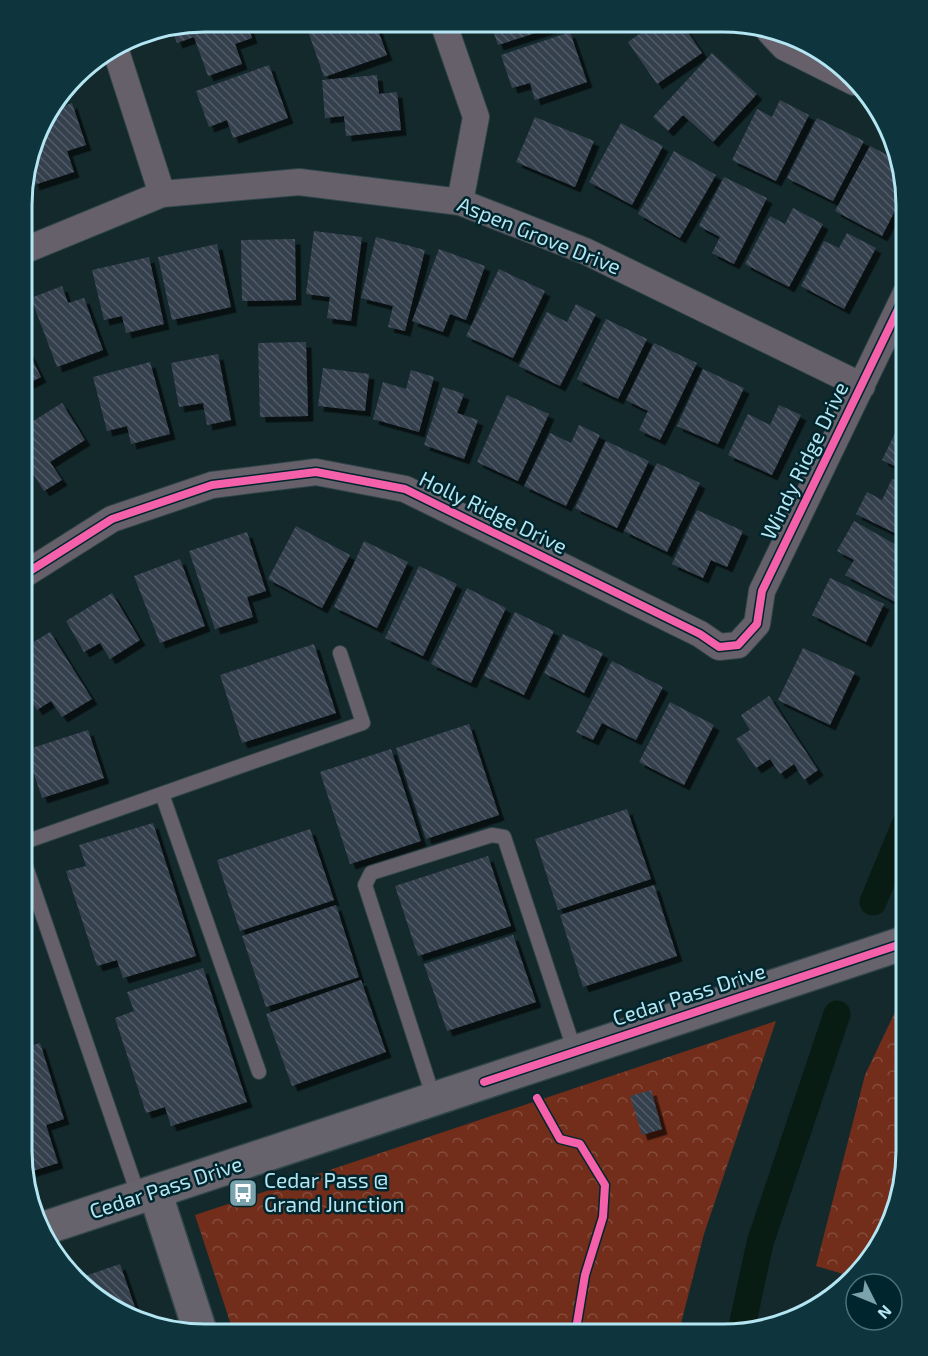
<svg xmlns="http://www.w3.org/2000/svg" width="928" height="1356" font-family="'Exo 2',sans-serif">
  <defs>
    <pattern id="forest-crowns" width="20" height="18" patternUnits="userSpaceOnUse" patternTransform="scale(1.5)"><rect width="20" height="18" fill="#722e1a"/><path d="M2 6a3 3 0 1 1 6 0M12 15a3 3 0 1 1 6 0" fill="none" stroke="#844c3c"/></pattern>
    <pattern id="building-back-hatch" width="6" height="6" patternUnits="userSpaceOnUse" patternTransform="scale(1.5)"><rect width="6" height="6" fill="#36404e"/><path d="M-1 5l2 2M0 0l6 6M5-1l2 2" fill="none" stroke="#515b68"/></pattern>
    <filter id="shadow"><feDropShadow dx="5.5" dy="5.5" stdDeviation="0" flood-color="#0009"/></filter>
  </defs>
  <rect width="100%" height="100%" fill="#14292c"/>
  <path fill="url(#forest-crowns)" d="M907,987V1164L876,1254L850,1276L816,1266L865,1075Z
    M776,1021L704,1234L678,1335L234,1334L195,1215Z"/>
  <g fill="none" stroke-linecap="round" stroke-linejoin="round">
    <path stroke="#091c13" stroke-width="27" d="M873,902L907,820
      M741,1331L760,1243L837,1014"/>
  </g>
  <path fill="url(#building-back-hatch)" filter="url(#shadow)" d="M204,21H246L252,38L235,44L242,64L208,76L194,37L177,43L171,27Z
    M336,21L375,22L387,55L324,77L308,31Z
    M490,22H553L554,27L498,45Z
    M656,22H681L702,53L657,84L628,42Z
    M570,32L587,82L535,100L530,83L512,88L501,55Z
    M712,53L757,94L713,142L683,115L668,131L653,117Z
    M269,65L288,118L233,138L227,120L209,127L196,91Z
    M377,75L379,94L397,92L401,130L346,136L344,116L325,118L322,80Z
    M780,100L809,115L776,181L732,160L757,109L772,117Z
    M72,103L86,145L67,151L74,172L34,185L28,165L45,113Z
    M535,117L594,141L575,187L516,162Z
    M817,118L864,141L833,201L787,178Z
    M621,123L663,146L632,205L589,182Z
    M870,146L897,160L904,193L882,236L835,211Z
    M674,151L716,175L680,238L638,214Z
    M724,177L767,198L734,264L712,253L720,237L699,226Z
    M793,208L823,224L789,287L745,264L770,216L785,224Z
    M314,231L362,237L351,321L327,318L330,297L306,294Z
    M847,233L876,248L844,309L801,286L824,241L839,248Z
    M376,237L425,250L405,331L388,327L393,306L361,298Z
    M295,239L296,300L242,301L241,240Z
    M217,244L231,307L172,320L158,257Z
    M439,249L485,266L466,320L450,314L443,332L412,321Z
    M149,257L164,324L126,333L122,316L104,320L92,270Z
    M499,269L545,291L513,358L466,336Z
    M62,286L68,303L84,298L103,350L57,367L31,298Z
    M576,304L596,314L560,386L519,366L547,312L567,322Z
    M606,319L647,339L618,399L577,379Z
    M22,339L41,377L25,385L22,380Z
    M306,342L308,416L260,417L258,343Z
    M654,343L697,363L660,440L639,430L648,411L626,400Z
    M218,354L231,420L207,425L203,403L179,407L171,363Z
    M150,362L170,434L131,444L127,426L107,431L93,377Z
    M323,368L369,374L365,411L318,406Z
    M703,369L744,388L718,444L677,426Z
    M411,370L434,377L419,432L373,419L383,382L406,389Z
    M443,387L464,394L457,413L478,420L464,459L424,445Z
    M507,395L549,414L518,481L477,462Z
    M62,403L85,440L50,462L62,480L44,491L22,456V428Z
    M779,405L801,415L772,475L728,455L748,414L770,425Z
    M904,415L907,417V472L882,460Z
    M579,425L600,435L566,506L524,486L550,433L571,443Z
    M606,441L649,461L617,528L575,508Z
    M657,463L700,483L667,552L624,531Z
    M892,479L907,485V539L856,514L867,492L882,500Z
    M697,510L743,531L727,567L711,560L703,578L672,564Z
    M854,521L907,551V579L895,602L845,575L854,560L837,551Z
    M296,526L350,555L322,608L268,579Z
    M247,532L266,591L247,597L253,617L215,629L189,551Z
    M364,541L408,562L377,628L334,607Z
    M180,559L205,626L160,643L134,576Z
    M419,566L457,584L423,656L385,638Z
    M830,578L884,604L866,642L812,615Z
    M467,588L506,608L471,683L431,664Z
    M112,593L140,640L110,659L100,643L84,652L66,621Z
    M515,612L554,631L524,695L484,676Z
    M50,632L92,699L62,717L51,701L37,710L22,686V649Z
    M563,634L603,653L584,693L544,673Z
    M314,644L336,713L242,743L220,675Z
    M803,648L855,672L830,725L778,700Z
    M612,661L663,687L636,740L602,723L593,740L576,732Z
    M769,696L818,770L804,780L794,764L780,774L770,759L756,768L736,739L750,730L741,715Z
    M670,702L714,725L684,785L639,762Z
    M469,724L499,815L426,839L396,748Z
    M88,730L104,778L42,798L26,750Z
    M391,749L421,841L350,864L320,772Z
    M627,809L651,879L558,910L535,839Z
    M153,823L196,956L123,978L117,960L97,966L66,871L86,866L79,845Z
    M310,829L334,900L240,931L217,860Z
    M488,856L511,926L418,956L395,886Z
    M654,885L677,956L583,987L560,915Z
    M336,905L359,977L266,1007L242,936Z
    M513,935L536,1002L447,1031L424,964Z
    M203,968L247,1102L171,1126L165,1107L146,1113L115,1018L134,1011L127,992Z
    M361,980L386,1052L292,1086L266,1014Z
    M40,1043L64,1119L46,1125L58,1163L26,1173L21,1152V1049Z
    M651,1090L662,1129L642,1135L630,1096Z
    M120,1264L138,1316L93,1297L86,1289L82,1277Z"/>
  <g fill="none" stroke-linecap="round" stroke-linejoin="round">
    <g stroke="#30454a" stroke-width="16">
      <path id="lane" d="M162,794L259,1072
        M22,843L363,723L340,653
        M21,852L139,1197
        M434,1099L365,885L371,873L492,835L504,837L575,1052"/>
    </g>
    <g stroke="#30454a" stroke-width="28">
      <path id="street" d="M443,22L476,117L460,202
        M770,32L784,47L854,82
        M115,48L162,194
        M23,251L162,194L299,182L460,202L585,251L862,386
        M22,576L112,519L212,485L316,472L405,489L700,634L719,647L738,645L757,624L762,591L907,291"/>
    </g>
    <g stroke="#30454a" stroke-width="36">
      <path id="secondary" d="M155,1192L201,1334
        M39,1230L907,942"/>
    </g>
    <use href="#lane" stroke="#66606a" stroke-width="14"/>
    <use href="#street" stroke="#66606a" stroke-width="26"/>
    <use href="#secondary" stroke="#66636d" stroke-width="33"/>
    <g stroke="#00252d" stroke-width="11">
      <path id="cycleway" d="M22,576L112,519L212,485L316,472L405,489L700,634L719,647L738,645L757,624L762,591L907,291
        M484,1082L907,942
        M537,1098L560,1139L580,1144L605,1185L603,1217L585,1275L575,1335"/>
    </g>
    <use href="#cycleway" stroke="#f560ab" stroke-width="8"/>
  </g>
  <defs>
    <g id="bus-square" transform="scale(1.5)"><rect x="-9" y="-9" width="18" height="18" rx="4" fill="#7ba3ad" stroke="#00252d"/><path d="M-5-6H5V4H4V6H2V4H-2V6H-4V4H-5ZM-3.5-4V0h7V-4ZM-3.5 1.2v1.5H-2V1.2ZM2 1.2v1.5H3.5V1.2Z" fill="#fff"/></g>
  </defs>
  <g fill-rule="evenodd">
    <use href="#bus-square" x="243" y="1193"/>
  </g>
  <g text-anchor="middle" stroke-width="5" stroke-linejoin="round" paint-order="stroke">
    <g font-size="21" fill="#b3e5f2" stroke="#00252d">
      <text transform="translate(539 236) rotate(22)" y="7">Aspen Grove Drive</text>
      <text transform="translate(805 461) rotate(-64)" y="7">Windy Ridge Drive</text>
      <text transform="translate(493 513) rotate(26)" y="7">Holly Ridge Drive</text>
      <text transform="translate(689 995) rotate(-18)" y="7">Cedar Pass Drive</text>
      <text transform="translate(166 1188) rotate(-18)" y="7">Cedar Pass Drive</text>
    </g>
    <g font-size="21" fill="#b3e5f2" stroke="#00252d" text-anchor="start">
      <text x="264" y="1188">Cedar Pass @<tspan x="264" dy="24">Grand Junction</tspan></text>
    </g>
  </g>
  <path d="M0 0H928V1356H0ZM205 32H723A173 173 0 0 1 896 205V1151A173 173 0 0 1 723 1324H205A173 173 0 0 1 32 1151V205A173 173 0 0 1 205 32Z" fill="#0e343d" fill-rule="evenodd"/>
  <path fill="none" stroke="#b3e5f2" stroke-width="3" d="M205 32H723A173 173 0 0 1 896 205V1151A173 173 0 0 1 723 1324H205A173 173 0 0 1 32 1151V205A173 173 0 0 1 205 32Z"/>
  <g transform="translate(874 1302) rotate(133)"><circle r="28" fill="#00252d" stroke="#48727c" stroke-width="1.5"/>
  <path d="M0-4.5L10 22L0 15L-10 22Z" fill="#7ba3ad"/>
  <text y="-9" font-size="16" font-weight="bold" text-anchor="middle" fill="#b3e5f2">N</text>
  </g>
</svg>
